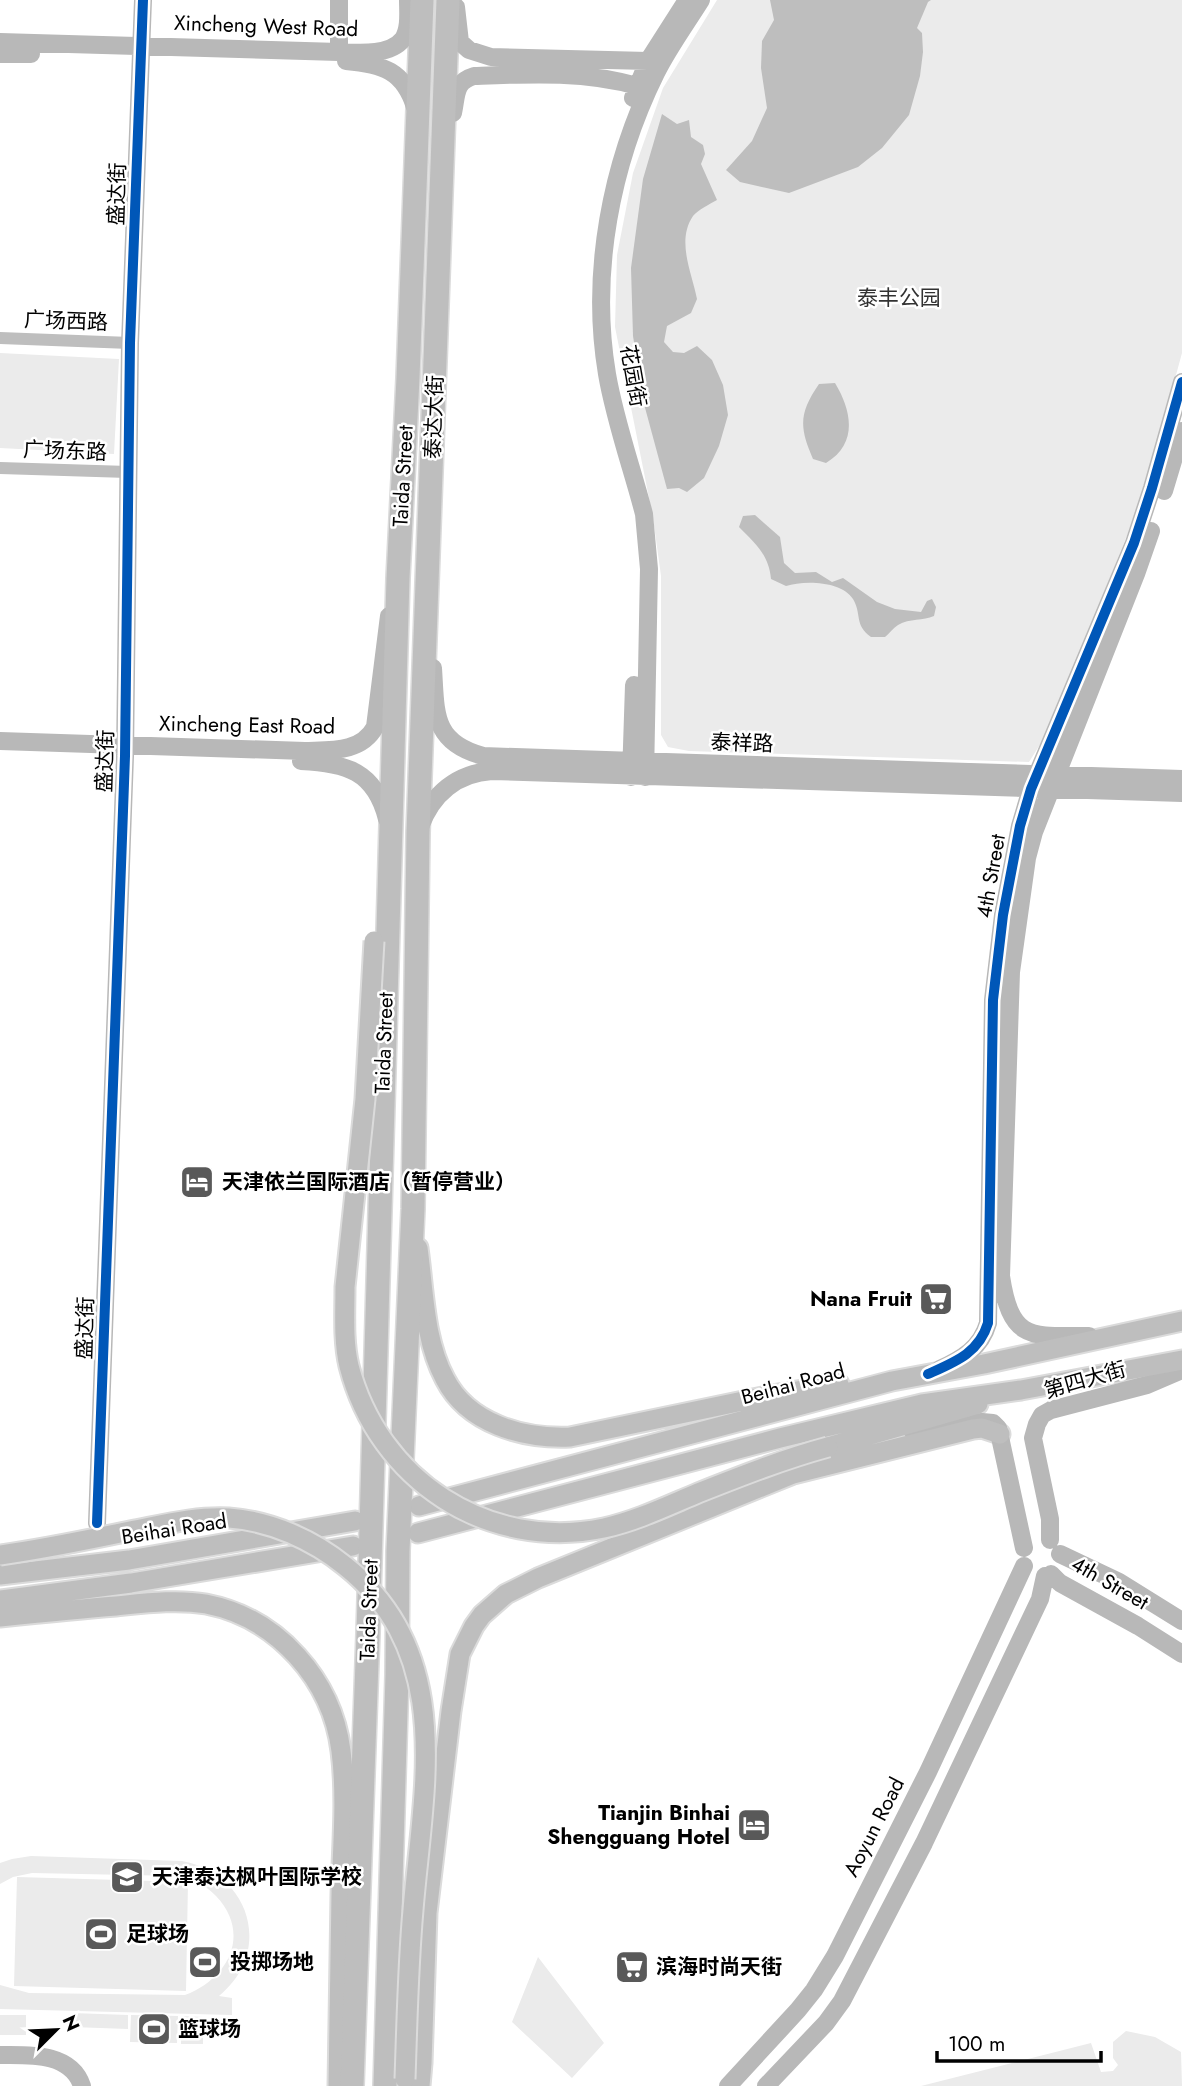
<svg xmlns="http://www.w3.org/2000/svg" width="1182" height="2086" font-family="Jost,'Noto Sans SC',sans-serif">
  <rect width="100%" height="100%" fill="#fff"/>
  <path fill="#ebebeb" d="M717,0H1182V353L1152,463L1128,533L1048,732L1029,762L689,751L668,747L661,735V576L653,518L615,327L617,255L633,173L663,88Z
    M0,353L119,359L114,454L0,448Z
    M31,1856L182,1861C250,1873 274,1951 219,1996L232,1998V2015L0,2009V1985L29,1993L185,1995C228,1979 252,1934 216,1896C205,1885 193,1878 178,1876L32,1873L13,1877L0,1884V1863L12,1859Z
    M17,1877L188,1882L186,1991L14,1986Z
    M538,1957L604,2043L572,2078L512,2022Z
    M72,2013L128,2015V2029L72,2027Z
    M0,2015H26V2035H0Z
    M131,2015L178,2016L177,2043L130,2042Z
    M181,2016L203,2017V2044H181Z
    M1126,2031L1155,2037L1181,2052L1182,2086H921L1091,2043L1101,2072L1113,2071L1118,2065L1113,2058V2042Z"/>
  <path fill="#bebebe" d="M770,0H931L928,2L917,28L922,33L923,52L920,76L909,115L882,148L858,167L789,193L740,182L726,170L752,141L767,108L761,68L762,41L774,20Z
    M662,114L677,124L689,120L691,137L703,145L705,154L701,164L717,200C710,204 698,210 693,216C676,241 692,273 697,299L691,313L667,326L664,342L673,352L684,353L697,346L712,360L723,385L728,415L719,446L704,478L687,492L679,488L667,489L644,404L633,336L631,268L643,179Z
    M835,383C852,411 858,444 826,463L813,459C799,427 799,413 819,384Z
    M755,515L780,537L784,563L795,573L816,572L832,582L843,578L877,602L895,609L921,612L927,601L932,599L936,607L934,616C923,621 910,618 898,625C893,628 889,634 885,637H871C854,625 862,614 853,599C842,581 804,580 786,586L771,579C769,555 755,543 739,527L743,516Z"/>
  <g fill="none" stroke-linecap="round" stroke-linejoin="round">
    <g stroke="#dbdbdb" stroke-width="23">
      <path id="primary" d="M418,1248C424,1291 424,1340 445,1379C468,1424 523,1439 570,1437L772,1395L839,1384
        M828,1447L978,1404
        M419,1506L892,1381L984,1364L1182,1321
        M418,1533L780,1438L922,1404L1021,1390L1182,1360
        M0,1575L129,1560L355,1521
        M0,1600L131,1583L353,1546
        M0,1617C39,1613 78,1609 116,1606C146,1603 177,1599 206,1604C278,1618 332,1680 341,1751C347,1798 342,1848 341,1895C340,1958 339,2022 338,2086
        M420,2086L422,2063L427,1913L451,1711L460,1654L474,1626L482,1615L506,1594L538,1578L793,1474L973,1429L982,1428L1000,1434"/>
    </g>
    <g stroke="#dbdbdb" stroke-width="26">
      <path id="highway" d="M352,2086L368,1633L398,578L408,378L422,0
        M385,2086L397,1675L398,1551L413,1209L418,833L448,0"/>
    </g>
    <path stroke="#bebebe" stroke-width="12" d="M0,338L130,343
      M0,468L128,472"/>
    <path stroke="#b8b8b8" stroke-width="18" d="M456,7L460,42L469,50L491,57L648,61
      M0,42L339,52C358,53 390,56 403,39C410,28 408,12 408,0
      M339,52V0
      M0,54H31
      M346,61C383,64 404,71 415,107
      M633,98L648,61L687,0
      M453,113C457,95 454,82 474,76C528,74 585,71 637,86
      M1164,491L1182,431
      M433,668C436,713 432,742 483,756L1182,779
      M0,741L305,751C330,750 361,753 375,727L389,616
      M301,761C346,763 375,771 387,819
      M631,777L634,685
      M645,777L649,569L644,514C632,468 615,421 607,374C590,273 611,164 656,73C669,47 686,24 701,0
      M420,827C432,794 457,773 492,771L1182,793
      M1089,1336C1031,1336 1011,1342 1001,1276L1011,972L1027,858L1034,832L1136,574L1151,531
      M940,1369C962,1359 981,1348 988,1323L993,1000L1003,915L1020,826L1031,789L1134,543L1152,488L1182,382
      M911,1429L982,1422L993,1423L998,1428L1024,1548
      M97,1523L125,756L130,343L143,0
      M1050,1540V1519L1033,1438L1037,1424L1042,1415L1051,1410L1147,1385L1182,1370
      M1060,1554L1119,1582L1182,1621
      M1051,1574L1060,1583L1138,1626L1182,1654
      M0,2055C29,2055 71,2052 82,2086
      M728,2086L798,2010L814,1990L835,1956L928,1772L1024,1566
      M766,2086L826,2023L842,2001L924,1843L1040,1599L1045,1576"/>
    <use href="#primary" stroke="#bebebe" stroke-width="19"/>
    <use href="#highway" stroke="#bebebe" stroke-width="23"/>
    <g stroke="#dbdbdb" stroke-width="23" stroke-linecap="butt">
      <path id="primary-bridge" d="M374,941L365,1099L345,1287C345,1313 343,1341 349,1366C378,1480 488,1552 604,1528C636,1521 667,1506 698,1493C741,1476 784,1459 828,1447
        M0,1555C44,1549 87,1540 130,1531C162,1525 196,1516 229,1518C271,1521 313,1540 345,1566C456,1654 423,1788 413,1910C408,1966 407,2023 405,2079"/>
    </g>
    <use href="#primary-bridge" stroke="#bebebe" stroke-width="19"/>
    <g stroke="#fff" stroke-width="15">
      <path id="cycleway" d="M928,1374C955,1362 979,1353 988,1323L993,1000L1003,915L1020,826L1031,789L1134,543L1152,488L1182,382
        M97,1523L125,756L130,343L143,0"/>
    </g>
    <use href="#cycleway" stroke="#0057b8" stroke-width="10"/>
  </g>
  <defs>
    <g id="hotel-square" transform="scale(1.75)"><rect x="-9" y="-9" width="18" height="18" rx="4" fill="#595959" stroke="#fff"/><path d="M-6-4.5h1.5V1H6V5H4.5V3h-9V5H-6ZM-4 0a1.8 1.8 0 1 1 3.6 0ZM.5 0V-2.5h3Q6-2.5 6 0Z" fill="#fff"/></g>
    <g id="supermarket-square" transform="scale(1.75)"><rect x="-9" y="-9" width="18" height="18" rx="4" fill="#595959" stroke="#fff"/><path d="M-6-5.5h2.5l.6 2H6L4.5 2H-2.5L-4.4-4H-6ZM-1.5 3.2a1.3 1.3 0 1 0 .1 0ZM3 3.2a1.3 1.3 0 1 0 .1 0Z" fill="#fff"/></g>
    <g id="school-square" transform="scale(1.75)"><rect x="-9" y="-9" width="18" height="18" rx="4" fill="#595959" stroke="#fff"/><path d="M0-5L7-2L0 1L-7-2ZM-4 1L0 2.5L4 1V4Q0 6-4 4Z" fill="#fff"/></g>
    <g id="stadium-square" transform="scale(1.75)"><rect x="-9" y="-9" width="18" height="18" rx="4" fill="#595959" stroke="#fff"/><path d="M0-5a6.5 5 0 1 0 0 10a6.5 5 0 1 0 0-10ZM-3.5-1.8h7v3.6h-7Z" fill="#fff"/></g>
  </defs>
  <g fill-rule="evenodd">
    <use href="#hotel-square" x="197" y="1182"/>
    <use href="#supermarket-square" x="936" y="1299"/>
    <use href="#hotel-square" x="754" y="1825"/>
    <use href="#school-square" x="127" y="1877"/>
    <use href="#stadium-square" x="101" y="1934"/>
    <use href="#stadium-square" x="205" y="1962"/>
    <use href="#supermarket-square" x="632" y="1967"/>
    <use href="#stadium-square" x="154" y="2029"/>
  </g>
  <g text-anchor="middle" stroke-width="5" stroke-linejoin="round" paint-order="stroke">
    <g font-size="21" fill="#000" stroke="#fff">
      <text transform="translate(266 26) rotate(2)" y="7">Xincheng West Road</text>
      <text transform="translate(117 194) rotate(-88)" y="7">盛达街</text>
      <text transform="translate(66 321) rotate(2)" y="7">广场西路</text>
      <text transform="translate(633 376) rotate(80)" y="7">花园街</text>
      <text transform="translate(434 417) rotate(-88)" y="7">泰达大街</text>
      <text transform="translate(65 451) rotate(2)" y="7">广场东路</text>
      <text transform="translate(403 476) rotate(-87)" y="7">Taida Street</text>
      <text transform="translate(247 725) rotate(1)" y="7">Xincheng East Road</text>
      <text transform="translate(742 743) rotate(2)" y="7">泰祥路</text>
      <text transform="translate(105 761) rotate(-88)" y="7">盛达街</text>
      <text transform="translate(991 876) rotate(-80)" y="7">4th Street</text>
      <text transform="translate(384 1043) rotate(-88)" y="7">Taida Street</text>
      <text transform="translate(85 1328) rotate(-88)" y="7">盛达街</text>
      <text transform="translate(1085 1380) rotate(-16)" y="7">第四大街</text>
      <text transform="translate(793 1384) rotate(-15)" y="7">Beihai Road</text>
      <text transform="translate(174 1529) rotate(-9)" y="7">Beihai Road</text>
      <text transform="translate(1110 1583) rotate(30)" y="7">4th Street</text>
      <text transform="translate(369 1610) rotate(-88)" y="7">Taida Street</text>
      <text transform="translate(874 1827) rotate(-63)" y="7">Aoyun Road</text>
    </g>
    <g font-size="21" fill="#323232" stroke="#fff">
      <text x="899" y="305">泰丰公园</text>
    </g>
    <g font-size="21" font-weight="bold" fill="#000" stroke="#fff" text-anchor="start">
      <text x="222" y="1189">天津依兰国际酒店（暂停营业）</text>
      <text x="912" y="1306" text-anchor="end">Nana Fruit</text>
      <text x="730" y="1820" text-anchor="end">Tianjin Binhai<tspan x="730" dy="24">Shengguang Hotel</tspan></text>
      <text x="152" y="1884">天津泰达枫叶国际学校</text>
      <text x="126" y="1941">足球场</text>
      <text x="230" y="1969">投掷场地</text>
      <text x="656" y="1974">滨海时尚天街</text>
      <text x="178" y="2036">篮球场</text>
    </g>
  </g>
  <g transform="translate(56 2030) rotate(66)" stroke="#ffffff" stroke-width="5" paint-order="stroke">
  <path d="M0-5L12 26L0 18L-12 26Z" fill="#000000"/>
  <text y="-10" font-size="19" font-weight="bold" text-anchor="middle" fill="#000000">N</text>
  </g>
  <path d="M937 2051v10h164v-10" fill="none" stroke="#000000" stroke-width="3.5"/>
  <text x="948" y="2051" font-size="21" fill="#000000" stroke="#ffffff" stroke-width="5" paint-order="stroke">100 m</text>
</svg>
